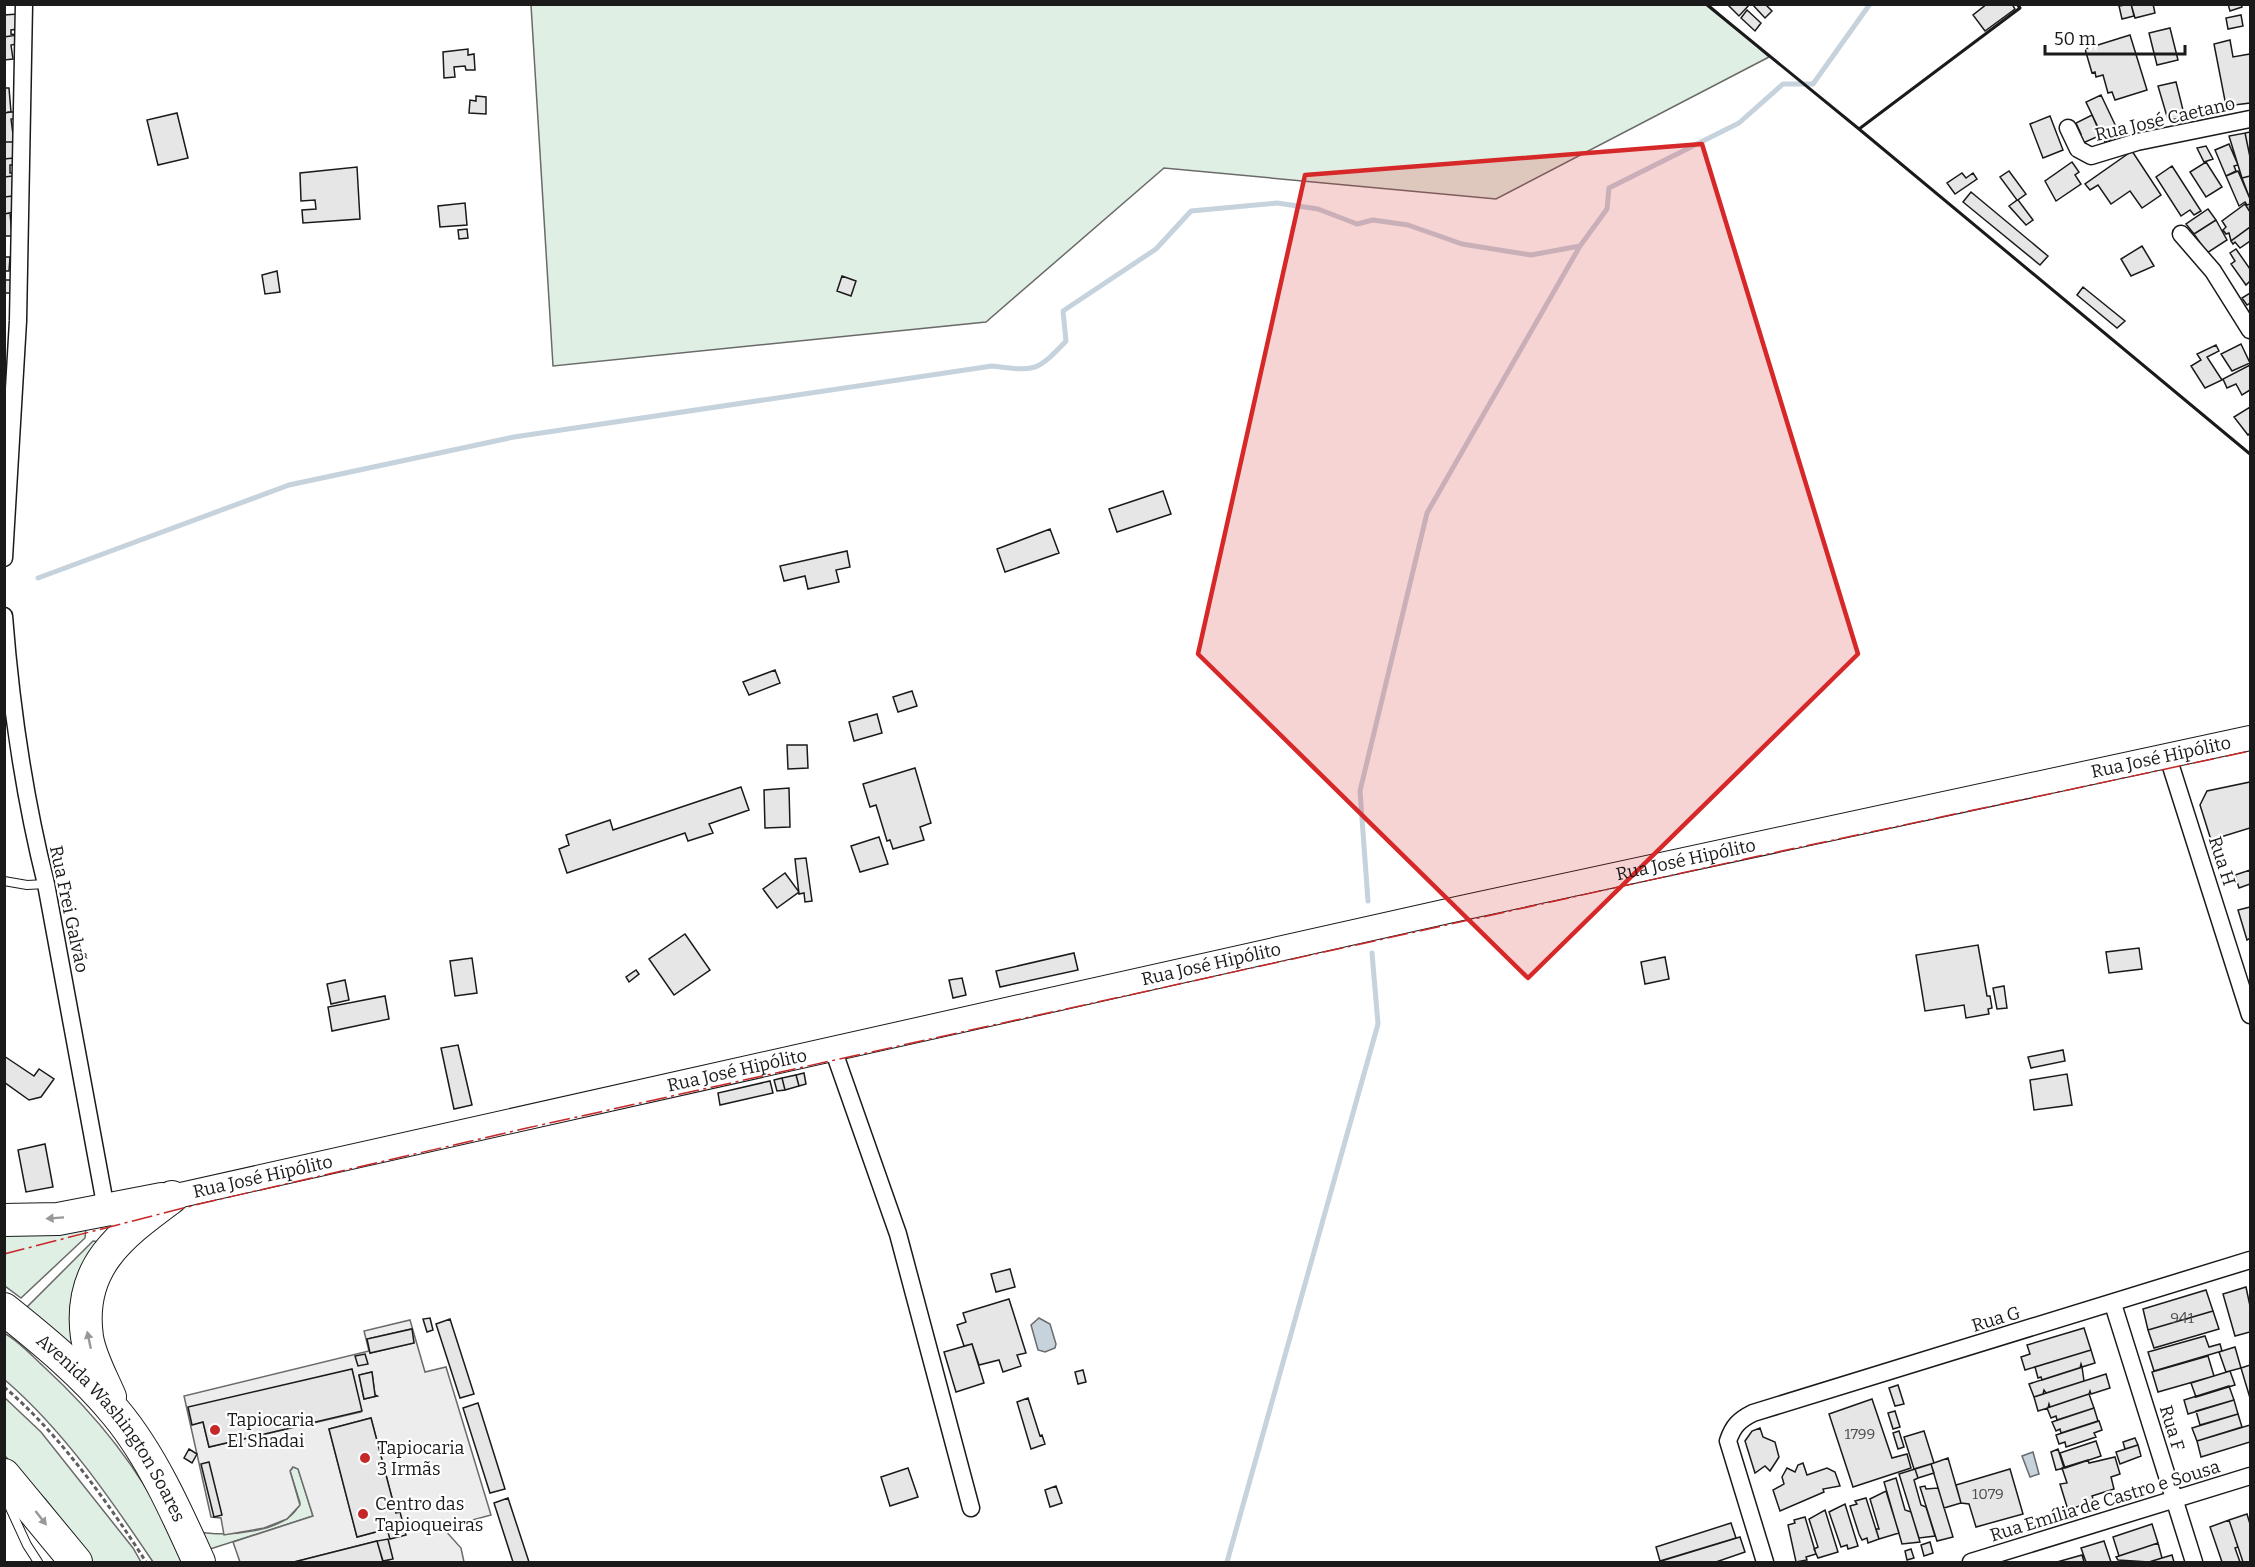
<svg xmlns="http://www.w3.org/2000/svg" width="2255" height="1567" font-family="Bitter,serif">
  <rect width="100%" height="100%" fill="#fff"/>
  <path fill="#e0efe3" stroke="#6a6a6a" stroke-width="1.5" d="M1708,4L1769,57L1496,199L1164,168L986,322L553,366L531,5Z
    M86,1227L85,1238L21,1298L5,1286V1229Z
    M93,1241L100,1242L81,1356L26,1308Z
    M4,1333C19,1341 31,1355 43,1366C103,1421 154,1486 182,1562H153C110,1498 64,1431 5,1380Z
    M4,1397L41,1432L133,1548L141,1562H93L46,1500L5,1456Z
    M293,1467L298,1468L313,1516L207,1550L199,1532C226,1537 288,1533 300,1503L290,1471Z"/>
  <path fill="#ededed" stroke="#6a6a6a" stroke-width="1.5" fill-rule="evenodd" d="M410,1320L425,1372L446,1367L491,1515L443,1528L461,1548L464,1562H383L392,1559L377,1541L294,1562H240L233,1542L313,1516L298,1469L293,1467L290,1471L300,1505L287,1519L264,1528L224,1535L221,1518L211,1517L184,1396L369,1351L364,1331ZM411,1329L414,1343L370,1353L367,1339ZM352,1370L361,1412L209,1447L203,1422L192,1424ZM372,1372L375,1395L377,1396L364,1399L359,1375ZM371,1418L396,1513L400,1512L387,1529L357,1537L329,1429Z"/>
  <path fill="#c6d2dc" stroke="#6a6a6a" stroke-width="1.5" d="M1039,1318L1050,1324L1056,1344L1055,1348L1045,1352L1038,1350L1031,1325Z
    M2033,1452L2039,1474L2030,1477L2022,1456Z"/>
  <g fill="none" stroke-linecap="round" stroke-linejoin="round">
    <path stroke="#c6d2dc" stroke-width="5" d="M38,578L289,485L514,437L992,366C1035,371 1036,373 1066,341L1063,311L1156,249L1191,211L1277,203L1318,209L1357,224L1373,220L1408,225L1462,244L1531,255L1580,246
      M1368,901L1360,791L1427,513L1580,246L1607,209L1609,188L1739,123L1783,84H1813L1870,4
      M1227,1562L1378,1024L1372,953"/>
  </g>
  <path fill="#e6e6e6" stroke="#1a1a1a" stroke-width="1.5" d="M1727,4H1750L1739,16Z
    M1752,4H1765L1772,11L1765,18Z
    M1987,4H2012L2015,9L1985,31L1973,15Z
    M2131,4H2153L2155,13L2135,18Z
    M2131,4L2134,16L2122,19L2119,6Z
    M2228,4H2241L2242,7L2230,11Z
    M1747,10L1761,23L1755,31L1741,18Z
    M18,14V29L11,30V34L17,35L4,37V15Z
    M2241,15L2243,26L2228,29L2226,18Z
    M2170,28L2178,60L2157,65L2149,33Z
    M17,35V44L11,45L13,59L4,60V37Z
    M2130,35L2147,90L2115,100L2112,92L2108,93L2103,75L2096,77L2095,72L2092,73L2085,49Z
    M2230,40L2233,57L2250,54V103L2226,106L2214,44Z
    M468,49V55L474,54L475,70H466L465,66L454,67L455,77L444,78L443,52Z
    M2176,82L2185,118L2168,120L2158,86Z
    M4,88H9L11,112L4,113Z
    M2101,95L2119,133L2116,134L2117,137L2105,142L2086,102Z
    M476,96L486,97V114L469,113L470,100L476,101Z
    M8,112H16L17,118L11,119L14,142H4V114Z
    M177,113L188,158L158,165L147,120Z
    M2092,115L2101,135L2085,142L2088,148L2076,136L2081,134L2076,123Z
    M2050,116L2063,150L2043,158L2030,124Z
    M2250,132V157L2245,133Z
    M2245,133L2250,157V176L2242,178L2229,136Z
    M5,142H16L14,158L4,159Z
    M2229,144L2238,165L2234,166L2236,171L2226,176L2215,150Z
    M2206,146L2213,159L2204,162L2197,148Z
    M2132,151L2161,195L2142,208L2130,191L2111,204L2098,185L2090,190L2085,184Z
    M14,158V165H10V173H14L13,176L4,177V159Z
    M2072,162L2079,172L2075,175L2081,184L2056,201L2045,181Z
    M2206,162L2222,187L2206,197L2190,172Z
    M2172,166L2201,211L2194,215L2190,210L2181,216L2156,177Z
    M357,167L360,219L303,223L302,210L316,209L315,200L301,201L300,173Z
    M2009,171L2026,194L2018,200L2033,220L2026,225L2009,206L2017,200L2000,177Z
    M2238,171L2250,199V204L2247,205L2245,202L2239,206L2226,176Z
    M1962,173L1966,178L1973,173L1977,179L1955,194L1947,183Z
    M13,176V196L4,197V177Z
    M2250,176V199L2242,178Z
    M1971,192L2048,256L2040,265L1963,202Z
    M13,196L14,212L4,214V197Z
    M465,203L467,225L440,227L438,206Z
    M2245,204L2250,212V227L2231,241L2229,233L2226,234L2223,230L2226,227L2222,221Z
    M2208,209L2216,220L2194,234L2186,224Z
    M10,213L12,236H4V214Z
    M2216,220L2227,240L2207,253L2194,234Z
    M2250,227V241L2240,248L2235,242L2233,244L2231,241Z
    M467,229L468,238L459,239L458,230Z
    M2142,246L2154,266L2131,276L2121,259Z
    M2236,249L2250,269V281L2246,285L2231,264L2235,261L2230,253Z
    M4,257H10L9,271H4Z
    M277,271L280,292L265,294L262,275Z
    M842,276L856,281L851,296L837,291Z
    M4,280H12V293H4Z
    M2083,287L2125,321L2117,328L2077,295Z
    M2250,293V303L2247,305L2242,298Z
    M2241,344L2250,363L2232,371L2221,354Z
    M2216,345L2219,351L2207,357L2222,380L2205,388L2191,366L2201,360L2197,354Z
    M2250,365V390L2242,395L2236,384L2227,388L2223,379Z
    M2250,407V433L2248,435L2234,417Z
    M1163,491L1171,514L1117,532L1109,509Z
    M1050,529L1059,553L1005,572L997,549Z
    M847,551L850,567L836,570L839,582L808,589L805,576L784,581L780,566Z
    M775,670L780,683L749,695L743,682Z
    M912,691L917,706L898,712L893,697Z
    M877,714L882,733L854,741L849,722Z
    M787,745H807L808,768L788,769Z
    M915,768L931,823L920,827L924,840L893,849L890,840L887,841L876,805L870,807L863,784Z
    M2250,782V828L2211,840L2200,805L2207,791Z
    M741,787L749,810L709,824L713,833L688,841L685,833L567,873L559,849L569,845L566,835L610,820L613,830Z
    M789,788L790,827L765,828L764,790Z
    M879,837L888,864L860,872L851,846Z
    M806,858L812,901L805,902L804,893L799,894L795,859Z
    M2250,870V884L2239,888L2235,875Z
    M785,873L799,892L777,908L763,889Z
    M2250,907V938L2247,940L2238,910Z
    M685,934L710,970L674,995L649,959Z
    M1978,945L1987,996H1990L1992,1008L1988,1009L1989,1014L1966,1018L1964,1005L1925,1011L1916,955Z
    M2139,948L2142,969L2109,973L2106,952Z
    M1074,953L1078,970L1000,987L996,971Z
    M1665,957L1669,979L1645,984L1641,962Z
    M472,958L477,993L455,996L450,961Z
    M636,970L639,974L629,982L626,977Z
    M962,978L966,995L953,998L949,980Z
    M345,980L349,1000L331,1004L327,984Z
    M2004,986L2007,1008L1997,1009L1993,988Z
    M385,996L389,1019L332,1031L328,1007Z
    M458,1045L472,1105L454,1109L441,1048Z
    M2063,1050L2065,1061L2031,1068L2028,1057Z
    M4,1056L34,1076L39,1069L54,1079L41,1097L29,1100L4,1082Z
    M804,1073L806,1084L799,1086L796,1075Z
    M2067,1074L2072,1105L2034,1110L2030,1080Z
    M796,1075L799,1086L785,1090L782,1078Z
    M782,1078L785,1090L777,1091L774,1080Z
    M770,1081L773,1093L720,1105L718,1093Z
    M45,1144L53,1187L26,1192L18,1150Z
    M1010,1269L1015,1287L996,1292L991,1274Z
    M2246,1287L2250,1306V1332L2235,1336L2223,1294Z
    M2206,1290L2213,1311L2148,1330L2143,1309Z
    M1009,1299L1026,1353L1017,1355L1021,1366L1003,1372L999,1360L979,1365L972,1344L964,1346L957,1325L966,1322L963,1313Z
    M2213,1311L2219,1329L2154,1348L2148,1330Z
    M430,1318L433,1330L427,1332L423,1319Z
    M450,1319L474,1394L460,1398L436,1324Z
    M2084,1328L2091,1350L2025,1370L2021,1357L2030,1354L2027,1345Z
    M412,1329L414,1343L370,1353L367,1339Z
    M2205,1336L2209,1347L2220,1344L2222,1351L2154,1371L2148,1352Z
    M972,1344L984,1383L956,1392L944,1352Z
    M2235,1347L2241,1368L2226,1372L2219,1352Z
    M2091,1350L2095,1363L2082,1367L2081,1364L2080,1368L2042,1380L2041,1377L2038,1378L2035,1367Z
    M365,1354L368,1364L358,1366L355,1356Z
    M2208,1356L2214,1376L2158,1392L2152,1372Z
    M2250,1365V1398L2241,1368Z
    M2082,1367L2084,1381L2046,1393L2044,1390L2043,1394L2034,1397L2029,1384Z
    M352,1369L362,1411L209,1447L203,1422L192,1425L188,1407Z
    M1083,1370L1086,1382L1078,1384L1075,1372Z
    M2230,1371L2235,1385L2196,1397L2191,1383Z
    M372,1372L375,1395L377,1396L364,1399L359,1375Z
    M2106,1374L2110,1388L2091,1394L2090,1391L2089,1394L2050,1407L2049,1404L2048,1408L2038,1411L2034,1397Z
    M1898,1385L1904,1404L1895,1406L1889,1388Z
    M2229,1386L2234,1400L2188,1414L2184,1400Z
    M2089,1394L2094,1408L2057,1420L2056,1416L2051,1418L2047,1408Z
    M1028,1398L1040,1436L1042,1435L1045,1444L1031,1449L1017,1402Z
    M1872,1399L1892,1458L1907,1454L1911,1468L1853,1487L1829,1414Z
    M2234,1400L2238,1414L2200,1425L2196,1411Z
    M478,1403L505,1489L490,1493L463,1408Z
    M2094,1408L2098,1421L2061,1433L2060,1429L2056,1431L2052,1422Z
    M1895,1411L1900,1427L1893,1429L1888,1413Z
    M2238,1414L2242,1427L2197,1441L2192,1428Z
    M371,1418L396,1513L400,1512L406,1535L390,1539L387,1529L357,1537L329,1429Z
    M2099,1421L2102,1430L2094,1433L2096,1437L2066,1447L2065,1442L2059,1444L2056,1435Z
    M2250,1425V1442L2201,1457L2197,1441Z
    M1760,1428L1763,1437L1775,1442L1779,1457L1770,1471L1765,1466L1755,1473L1745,1441L1752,1431Z
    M1899,1431L1904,1447L1898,1449L1893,1433Z
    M1924,1431L1934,1463L1914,1469L1904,1437Z
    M2135,1438L2138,1445L2125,1449L2123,1442Z
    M2096,1441L2101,1456L2065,1468L2060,1453Z
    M2138,1445L2141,1456L2120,1464L2116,1452Z
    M189,1449L197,1454L192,1463L184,1458Z
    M2058,1449L2064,1468L2056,1470L2051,1452Z
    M2115,1457L2120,1474L2111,1477L2114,1489L2092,1496L2094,1501L2068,1510L2060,1484L2067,1483L2062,1468L2088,1460L2089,1463Z
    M1948,1458L1961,1503L1944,1508L1931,1464Z
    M209,1462L222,1515L214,1517L201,1464Z
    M1803,1463L1807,1475L1827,1468L1835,1472L1840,1486L1823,1489L1824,1492L1780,1511L1773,1490L1784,1484L1782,1477L1787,1468L1795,1472L1798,1465Z
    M1931,1464L1934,1473L1918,1478L1915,1469Z
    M908,1468L918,1497L890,1506L881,1477Z
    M1915,1469L1918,1478L1914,1480L1921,1505L1926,1507L1935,1536L1919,1538L1899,1474Z
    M2010,1469L2023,1514L1976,1527L1969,1504L1961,1503L1956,1485Z
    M1896,1478L1905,1510L1911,1512L1920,1542L1902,1544L1884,1482Z
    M1056,1486L1062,1503L1050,1507L1045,1490Z
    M1925,1486L1926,1489L1938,1488L1953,1537L1937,1541L1920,1487Z
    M1886,1491L1899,1533L1879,1539L1876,1529H1879L1870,1499Z
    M508,1498L529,1562H513L494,1503Z
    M1866,1498L1879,1539L1868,1543L1867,1538L1862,1540L1859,1534L1850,1506L1857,1504L1855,1501Z
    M1845,1504L1858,1546L1848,1549L1847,1545L1841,1547L1829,1512Z
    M1825,1510L1838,1552L1818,1558L1814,1549L1818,1547L1809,1519Z
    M2247,1514L2250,1524V1562H2243L2229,1520Z
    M1805,1517L1816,1554L1806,1557L1807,1560L1796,1562L1788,1525L1795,1523L1794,1520Z
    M2229,1520L2238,1547L2235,1548L2240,1562H2222L2210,1527Z
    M1731,1523L1736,1538L1660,1561L1656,1547Z
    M2152,1524L2158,1543L2119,1556L2113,1537Z
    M1740,1537L1745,1552L1716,1562H1658Z
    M388,1539L393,1559L383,1561L377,1541Z
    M377,1541L383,1562H294Z
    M2104,1541L2111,1562H2086L2081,1548Z
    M1930,1542L1933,1553L1924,1556L1921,1545Z
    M2158,1543L2162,1558L2149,1562L2118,1560L2116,1557Z
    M1911,1549L1914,1558L1907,1560L1905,1551Z
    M2082,1555L2084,1562H2057Z
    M2172,1555L2174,1562H2149L2162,1558Z"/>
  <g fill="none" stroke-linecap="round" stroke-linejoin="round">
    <g stroke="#1a1a1a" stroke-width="10">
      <path id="lane" d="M4,881L27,885L46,884
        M5,1497L27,1545L38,1562"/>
    </g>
    <g stroke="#1a1a1a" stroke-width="19">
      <path id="street" d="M2068,128L2078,149L2091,156L2137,142L2250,119
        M2181,234L2213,271L2250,330
        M4,558L18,321L24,4
        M4,616C11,706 24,796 46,884L106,1209
        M2167,754L2250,1015
        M833,1049L898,1234L971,1508
        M2113,1304L2194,1562
        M1765,1562L1728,1441C1733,1426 1739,1420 1753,1413L2250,1260
        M1971,1562L2250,1476"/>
    </g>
    <g stroke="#1a1a1a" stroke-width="26">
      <g id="secondary">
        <path id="s1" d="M172,1197L1457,909L2250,738"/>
      </g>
    </g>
    <g stroke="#1a1a1a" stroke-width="34">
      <g id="highway">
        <path d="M4,1220L58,1219L162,1199"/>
        <path id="s2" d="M4,1309C44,1341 84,1374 116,1413C151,1455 177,1513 199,1562"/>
        <path d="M110,1397C102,1378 90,1357 87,1337C77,1266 122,1234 172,1197"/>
        <path d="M4,1475L76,1562"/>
      </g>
    </g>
    <path stroke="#5f5f5f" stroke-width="3" stroke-dasharray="4.5 3" stroke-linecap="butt" d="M2250,206V208
      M4,1387C57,1431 110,1505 146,1562"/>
    <use href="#lane" stroke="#fff" stroke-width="8"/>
    <use href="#street" stroke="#fff" stroke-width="16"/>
    <use href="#secondary" stroke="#fff" stroke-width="24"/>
    <use href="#highway" stroke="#fff" stroke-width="32"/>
    <path stroke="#1a1a1a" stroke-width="3" d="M1706,4L1859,129
      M2017,4L2020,8L1859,129L2250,454"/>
    <path stroke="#c62828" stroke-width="1.5" stroke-dasharray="21 4.5 3 4.5" stroke-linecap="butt" d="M4,1254L195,1205L527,1128L1768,854L2250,751"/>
  </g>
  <defs><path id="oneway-solid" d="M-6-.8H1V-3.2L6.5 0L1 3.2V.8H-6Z" transform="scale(1.5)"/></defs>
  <g fill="#989898">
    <use href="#oneway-solid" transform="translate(55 1218) rotate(176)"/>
    <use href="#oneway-solid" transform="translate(89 1340) rotate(-102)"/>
    <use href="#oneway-solid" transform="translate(41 1518) rotate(52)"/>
  </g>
  <path fill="#d62828" fill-opacity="0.2" stroke="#d62828" stroke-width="4.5" stroke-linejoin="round" d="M1702,144L1858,654L1528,978L1198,654L1305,175Z"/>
  <g fill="#c62828" stroke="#fff" stroke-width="2">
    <circle cx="215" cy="1430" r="6"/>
    <circle cx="365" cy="1458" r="6"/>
    <circle cx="363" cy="1514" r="6"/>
  </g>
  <g text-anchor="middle" stroke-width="4.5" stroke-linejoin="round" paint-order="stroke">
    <g font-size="15" fill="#4d4d4d">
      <text x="2182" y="1323">941</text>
      <text x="1860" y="1439">1799</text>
      <text x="1988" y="1499">1079</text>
    </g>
    <g font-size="18" fill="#1a1a1a" stroke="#fff">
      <text transform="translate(2165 119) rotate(-13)" y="6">Rua José Caetano</text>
      <text dy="6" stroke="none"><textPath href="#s1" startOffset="2037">Rua José Hipólito</textPath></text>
      <text dy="6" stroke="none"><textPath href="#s1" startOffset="1551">Rua José Hipólito</textPath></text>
      <text transform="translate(2222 861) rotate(72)" y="6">Rua H</text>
      <text transform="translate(69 909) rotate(78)" y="6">Rua Frei Galvão</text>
      <text dy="6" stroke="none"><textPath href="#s1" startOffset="1065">Rua José Hipólito</textPath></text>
      <text dy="6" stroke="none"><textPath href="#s1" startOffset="579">Rua José Hipólito</textPath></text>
      <text dy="6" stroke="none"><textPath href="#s1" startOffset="93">Rua José Hipólito</textPath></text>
      <text transform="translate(1996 1319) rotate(-17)" y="6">Rua G</text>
      <text transform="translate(2172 1428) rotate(73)" y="6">Rua F</text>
      <text dy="6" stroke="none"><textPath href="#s2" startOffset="162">Avenida Washington Soares</textPath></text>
      <text transform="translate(2105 1501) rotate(-17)" y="6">Rua Emília de Castro e Sousa</text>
    </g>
    <g font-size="18" fill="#1a1a1a" stroke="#fff" text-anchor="start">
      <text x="227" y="1426">Tapiocaria<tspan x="227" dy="21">El Shadai</tspan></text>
      <text x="377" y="1454">Tapiocaria<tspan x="377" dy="21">3 Irmãs</tspan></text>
      <text x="375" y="1510">Centro das<tspan x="375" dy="21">Tapioqueiras</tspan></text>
    </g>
  </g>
  <rect width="2255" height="1567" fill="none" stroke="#1a1a1a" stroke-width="12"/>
  <path d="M2045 45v9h140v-9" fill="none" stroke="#1a1a1a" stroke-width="3"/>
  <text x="2054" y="45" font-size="18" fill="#1a1a1a" stroke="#ffffff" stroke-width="4.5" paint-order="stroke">50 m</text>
</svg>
